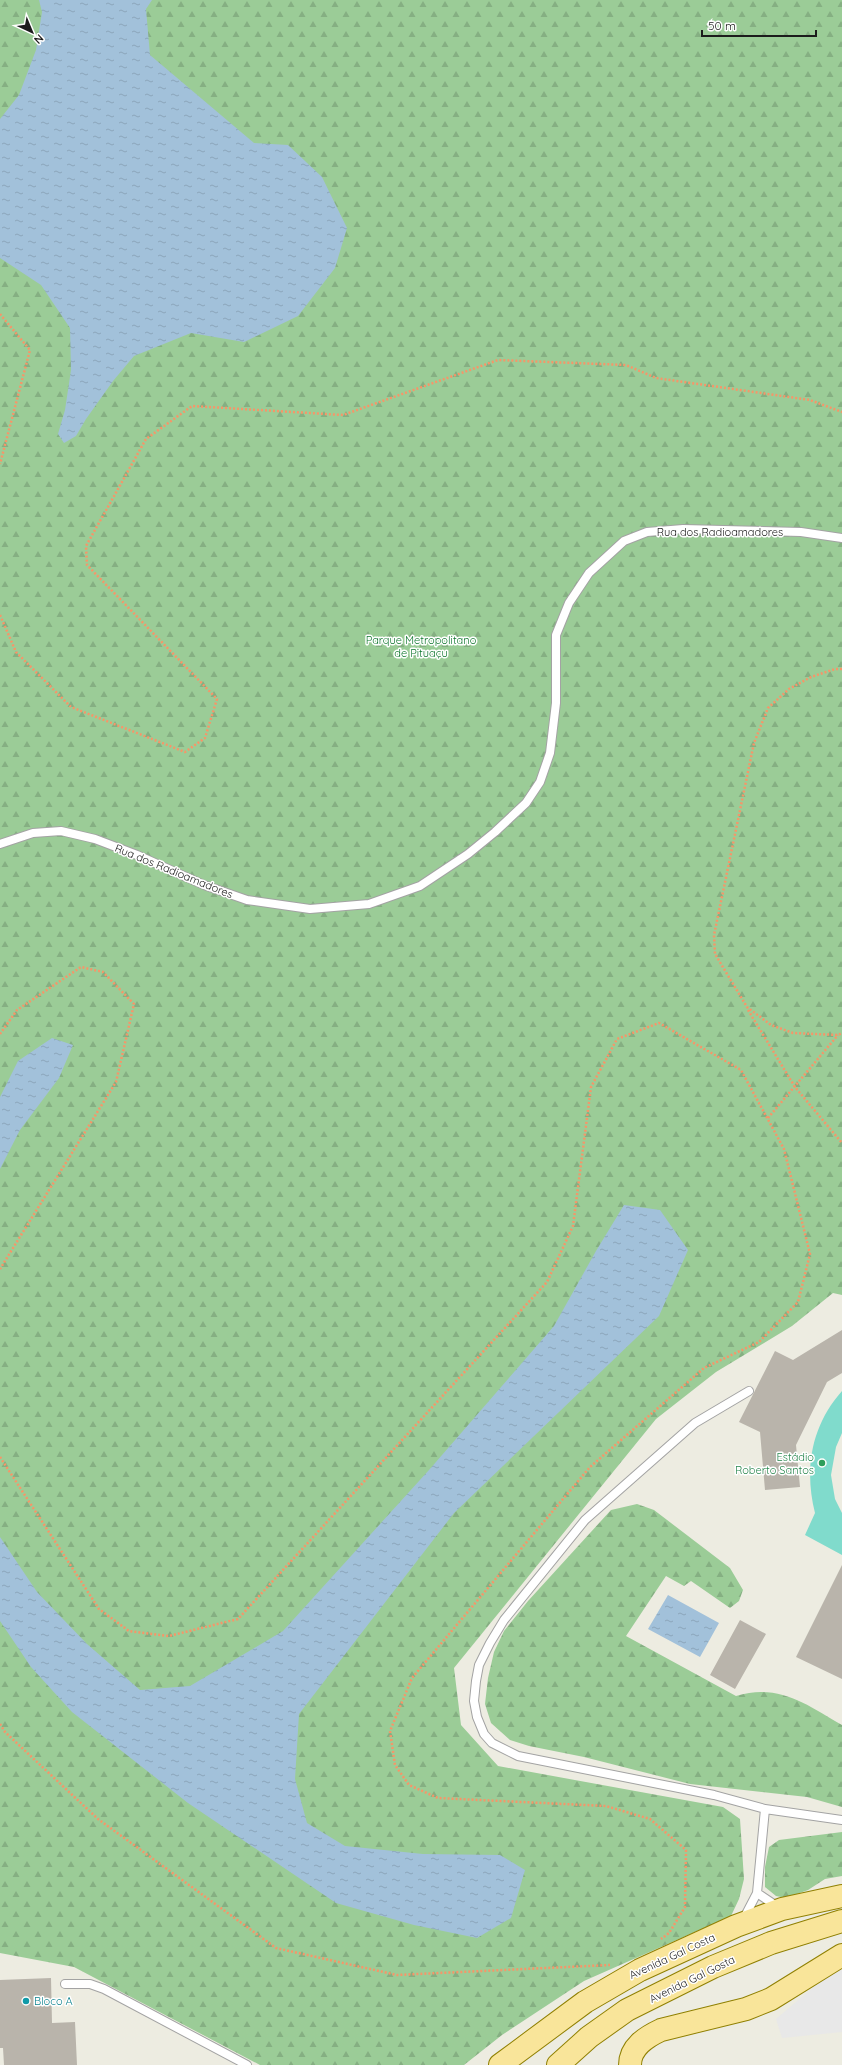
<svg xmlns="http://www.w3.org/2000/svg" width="842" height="2065" font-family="Quicksand,sans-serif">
  <defs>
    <pattern id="forest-firs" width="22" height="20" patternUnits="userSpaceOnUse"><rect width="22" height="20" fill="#9bcc97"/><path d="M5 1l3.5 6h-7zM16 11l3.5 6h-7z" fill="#85af82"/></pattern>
    <pattern id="water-ripples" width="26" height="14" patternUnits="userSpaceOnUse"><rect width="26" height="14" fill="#a2c1da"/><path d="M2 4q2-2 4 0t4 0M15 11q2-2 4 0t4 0" fill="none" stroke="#8ba5ba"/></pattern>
  </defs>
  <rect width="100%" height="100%" fill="#edece1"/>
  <path fill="url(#forest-firs)" d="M0,0H842V1295L833,1293L792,1326L716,1372L656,1419L454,1668L461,1725L498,1766L723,1807L740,1819L744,1879L739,1899L731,1916L584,1981L502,2035L464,2065H260L74,1967L0,1953Z
    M637,1504L654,1510L730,1568L743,1590L739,1601L730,1608L691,1581L684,1586L666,1576L626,1636L736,1696C778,1683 806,1704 842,1725V1807L807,1797L690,1784L584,1757L529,1746L510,1740L491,1723L485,1704L488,1678L494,1652L504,1631L528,1601L611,1510Z
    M842,1832V1876L825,1879L808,1890L786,1898L776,1896L765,1887V1867L769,1847L779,1840Z"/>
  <path fill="#80dbcc" d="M842,1391V1433L836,1447L831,1475L835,1499L842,1513V1555L805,1535L815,1513C804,1469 811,1426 842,1391Z"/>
  <path fill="#e8e8e8" d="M842,1963V2032L782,2038L776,2019Z"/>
  <path fill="url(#water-ripples)" d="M39,0H152L146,9L150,55L254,143L288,145L322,177L347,228L335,268L298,316L244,342L191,333L134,356L113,381L86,419L76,436L64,443L58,434L65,410L71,370L70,328L41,285L0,258V119L19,95L36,50L42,12Z
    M52,1038L73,1045L59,1078L20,1130L0,1169V1097L18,1061Z
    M624,1205L660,1210L688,1250L659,1316L454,1513L299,1714L295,1779L307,1823L345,1846L423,1854L500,1855L525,1870L511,1918L477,1938L414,1925L336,1903L188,1803L72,1712L31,1667L0,1621V1537L37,1592L87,1644L140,1690L190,1686L283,1631L429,1470L554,1326L596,1251Z
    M668,1595L719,1623L700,1657L648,1629Z"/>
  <path fill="#b9b4ab" d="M842,1330V1373L827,1382L796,1445L800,1487L765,1490L760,1432L739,1422L775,1351L793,1360Z
    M842,1565V1679L796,1657Z
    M740,1620L766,1634L735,1689L710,1675Z
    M51,1978L52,2023L75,2022L77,2065H4L3,2048H0V1980Z"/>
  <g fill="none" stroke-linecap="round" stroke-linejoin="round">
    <g stroke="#a3a3a3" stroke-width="10">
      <path id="service" d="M0,844L33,833L61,831L95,839L137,855L204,885L247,900L310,909L369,904L420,886L468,854L495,832L526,803L540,782L550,753L556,703V635L569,603L589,573L624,541L647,532L683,529L801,532L842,538
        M749,1391L695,1423L585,1520L504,1620L490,1643L479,1665L476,1681L474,1701L477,1717L484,1734L492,1743L518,1756L714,1795L765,1809
        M757,1893L778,1907
        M745,1916L757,1893L765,1809L842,1820
        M65,1984H90L104,1989L247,2065"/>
    </g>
    <g stroke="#908003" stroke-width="24">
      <path id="primary" d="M500,2065L585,2002L640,1970L736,1926L782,1909L842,1896
        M558,2065L589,2037L627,2010L713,1967L771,1943L842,1921
        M630,2065C630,2047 646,2037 661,2030L746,2009L771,1999L842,1955"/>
    </g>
    <path stroke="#f69669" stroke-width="2.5" stroke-dasharray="2 2" stroke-linecap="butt" d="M0,314L30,350L0,464
      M0,615L16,652L71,707L185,752L205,738L217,699L87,565L86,546L146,439L192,406L343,415L498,360L626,365L656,378L810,400L842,412
      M842,669H835L811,677L789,689L768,708L754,743L714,935L715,954L747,1007L771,1025L793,1033L838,1035L842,1033
      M748,1010L795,1087L842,1143
      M0,1034L17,1010L81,967L103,972L134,1004L116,1082L0,1269
      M768,1118L838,1035
      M0,1457L99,1609L129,1631L169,1636L238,1619L547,1282L573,1226L591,1087L617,1039L659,1023L741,1070L784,1149L810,1254L798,1302L759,1342L704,1368L590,1467L412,1678L390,1731L395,1765L409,1785L438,1798L606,1806L650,1819L686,1850L685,1907L669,1933L661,1939
      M0,1724L5,1732L98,1819L276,1948L397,1975L610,1965"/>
    <use href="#service" stroke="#fff" stroke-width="8"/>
    <use href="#primary" stroke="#f9e59a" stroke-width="22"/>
  </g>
  <circle fill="#2e9e5b" stroke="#fff" stroke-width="1.5" cx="822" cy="1463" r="4"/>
  <circle fill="#0f9aa8" stroke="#fff" stroke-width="1.5" cx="26" cy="2001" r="4"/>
  <g text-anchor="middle" stroke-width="3" stroke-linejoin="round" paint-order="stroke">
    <g font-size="11" fill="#1c1c1c" stroke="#fff">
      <text x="720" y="536">Rua dos Radioamadores</text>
      <text transform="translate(174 871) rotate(22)" y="4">Rua dos Radioamadores</text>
      <text transform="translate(672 1956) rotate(-25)" y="4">Avenida Gal Costa</text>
      <text transform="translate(692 1979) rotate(-26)" y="4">Avenida Gal Gosta</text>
    </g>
    <g font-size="11" fill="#0d762c" stroke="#fff">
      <text x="421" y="644">Parque Metropolitano<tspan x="421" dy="13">de Pituaçu</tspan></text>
    </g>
    <g font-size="11" fill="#27864d" stroke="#fff" text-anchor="end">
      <text x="814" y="1461">Estádio<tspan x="814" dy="13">Roberto Santos</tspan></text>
    </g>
    <g font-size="11" fill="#0d838f" stroke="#fff" text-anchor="start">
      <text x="34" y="2005">Bloco A</text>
    </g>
  </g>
  <g transform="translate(32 32) rotate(136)" stroke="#ffffff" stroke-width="3" paint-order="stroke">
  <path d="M0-3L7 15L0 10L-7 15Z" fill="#1c1c1c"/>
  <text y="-6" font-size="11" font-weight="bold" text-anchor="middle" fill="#1c1c1c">N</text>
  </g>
  <path d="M702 30v6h114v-6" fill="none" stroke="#1c1c1c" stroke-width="2"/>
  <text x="708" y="30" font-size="12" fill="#1c1c1c" stroke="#ffffff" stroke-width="3" paint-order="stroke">50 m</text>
</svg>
